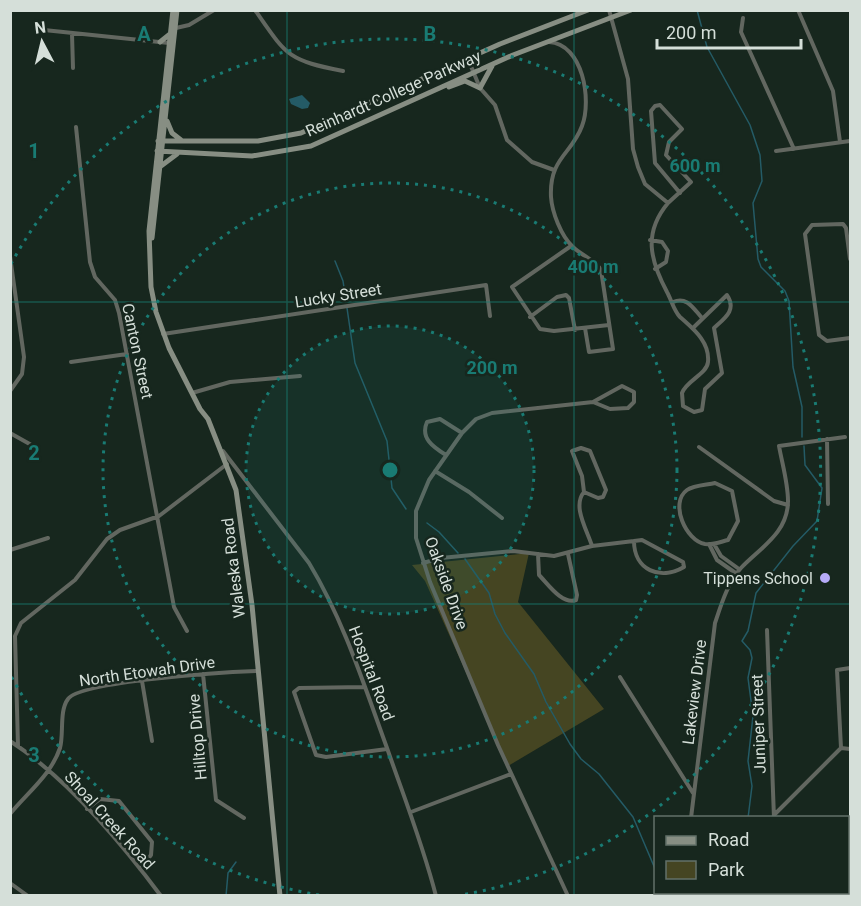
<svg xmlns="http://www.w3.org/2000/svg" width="861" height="906" font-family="Roboto,sans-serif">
  <rect width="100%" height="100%" fill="#17271e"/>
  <path fill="#454522" d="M529,553L518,602L604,709L508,766L425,581L412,565Z"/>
  <path fill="#245b66" d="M302,95L310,103L308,108L302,109L291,104L289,99Z"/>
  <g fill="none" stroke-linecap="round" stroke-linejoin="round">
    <path stroke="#245b66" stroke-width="1.5" d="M697,10L707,47L750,125L760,155L762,181L753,203L758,259L761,267L785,291L789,301L793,367L802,407V437
      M335,261L343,281L346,301
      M347,308L355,363L387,441L392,488L406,509
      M427,523L439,532L458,553
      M465,559L489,593L495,614L505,633L534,674L546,702L570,744L581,759L599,774L633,817L656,871
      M748,818L752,786L748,761L753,716L748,678L752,658L750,650L742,641L748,631L756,593L793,546L817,521L822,488L805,465L804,446
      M692,892L733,895
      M226,896L228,873L236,862"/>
    <path stroke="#626760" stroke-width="4" d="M255,10C287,56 287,60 343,71
      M609,10L628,79L633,149L638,167L645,184L668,203L691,182L666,155L669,142L682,129L660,105L655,106L651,111L655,163L680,193
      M798,10L833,91L840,142
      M743,18L741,32L794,149
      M176,28L189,25L214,10
      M44,30L169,43
      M72,34L73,68
      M549,42C583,44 592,100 582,126C572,154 549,158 551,197C552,212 561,236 573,247C581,255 595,260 601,270L613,349L589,352L585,328
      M468,59L480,88L495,105L507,140L532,162L554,170
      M76,127L90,262L95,277L115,300L119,313L174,607L187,631
      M776,151L850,141
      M668,203C643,233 650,260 667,292C671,299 674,311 680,317C692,328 710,341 708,362C707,374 686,381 682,393L683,406L694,412L702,410L705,389L722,373L714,328C725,318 737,310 727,295L694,327
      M650,240L662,242L668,251L666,262L655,269
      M571,246L512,287L540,329L554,331L609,325
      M10,256L24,357L22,374L10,391
      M850,259L846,228L843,224L812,225L805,234L819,335L827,341L850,338
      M673,302C687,296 693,308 702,318
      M530,317L557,297L566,295L569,298L575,330
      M163,334L486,285L490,316
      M71,362L127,354
      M622,386L634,392V402L628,408L610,409L593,402Z
      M192,393L230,382L300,376
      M10,433L35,447
      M827,439L828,504
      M699,447L774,501L788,505
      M581,448L590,451L606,490L603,497L598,498L584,492L582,476L572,451Z
      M223,451L309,563C344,621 364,685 387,748C404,797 423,845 436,896
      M446,455C433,447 420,438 427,422L440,419L462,433
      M435,471L469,492L502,518
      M715,483L732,491L738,521L728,540C720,542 713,545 705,544C686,541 669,503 687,490C694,485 706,485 715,483Z
      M584,492C572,506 587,530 592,546
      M642,540L683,562L684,567C660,581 634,570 634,541Z
      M709,544L717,560L737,574
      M714,544L721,556L739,569
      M10,550L48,538
      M538,554L539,575C548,584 562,605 576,600L577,595L568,554
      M423,563L441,558L513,551L554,556L592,546L634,541
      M767,630L774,818
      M203,674L216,800L244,818
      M620,677L693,793
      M142,681L152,741
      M365,687L299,688L294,692L316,755L326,757L387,749
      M10,741C67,778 120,841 161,896
      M18,746L15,636L21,623L75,580L107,539L120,530L159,516L227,464
      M841,748L850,749
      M87,809L100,799L119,801L152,842L151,855L140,869
      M411,812L511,774
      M10,814C27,793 51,775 60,748C64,734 59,711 68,699C80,681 229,672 257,671
      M775,814L841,748L837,670L850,668
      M691,818L715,623C721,605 728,582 741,568C760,548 788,533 788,501C788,483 782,463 779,446L845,437
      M848,847L850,844
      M10,883L28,896
      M568,896L498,745L430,582L416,538V511L429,480L462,433L476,419L492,413L593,402
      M681,896L682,892
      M771,896V892
      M787,896L792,892"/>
    <path stroke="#878e83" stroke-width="5" d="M173,10L149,231L151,287L156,312L169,348L200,409L208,419L236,490L252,605L280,896
      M160,42L170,34
      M449,87L465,81L480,88L492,66
      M167,121L172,133L181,140
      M158,141H258L301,133L500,44L588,10
      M157,151L252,156L311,146L513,55L631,10
      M161,166L177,154
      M152,238L177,10"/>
  </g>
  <path fill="none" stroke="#197b73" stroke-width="1.5" stroke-opacity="0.55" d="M287,10V896M574,10V896M10,302H850M10,604H850"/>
  <circle cx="390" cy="470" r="144" fill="#197b73" fill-opacity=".12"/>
  <g fill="none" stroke="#197b73" stroke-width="3" stroke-dasharray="3 6">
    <circle cx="390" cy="470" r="144"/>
    <circle cx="390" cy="470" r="287"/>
    <path d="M319 895A431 431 0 0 1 11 676M11 264A431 431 0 1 1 461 895"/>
  </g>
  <circle fill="#b6abf8" stroke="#17271e" stroke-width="2" cx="825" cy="578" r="6"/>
  <g text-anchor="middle" stroke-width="5" stroke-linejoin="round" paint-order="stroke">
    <g font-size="16" fill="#d5dfd9" stroke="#17271e">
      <text transform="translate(393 93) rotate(-24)" y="6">Reinhardt College Parkway</text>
      <text transform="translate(338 295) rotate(-9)" y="6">Lucky Street</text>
      <text transform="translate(138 351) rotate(78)" y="6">Canton Street</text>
      <text transform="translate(233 568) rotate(-97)" y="6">Waleska Road</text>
      <text transform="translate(447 583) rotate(70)" y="6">Oakside Drive</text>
      <text transform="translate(147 671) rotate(-8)" y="6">North Etowah Drive</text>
      <text transform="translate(372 673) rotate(69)" y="6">Hospital Road</text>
      <text transform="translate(694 692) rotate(-83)" y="6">Lakeview Drive</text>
      <text transform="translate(758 724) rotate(-92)" y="6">Juniper Street</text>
      <text transform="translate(197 737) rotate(-95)" y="6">Hilltop Drive</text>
      <text transform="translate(110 820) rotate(48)" y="6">Shoal Creek Road</text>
    </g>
    <g font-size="16" fill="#d5dfd9" stroke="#17271e" text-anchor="end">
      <text x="813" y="584">Tippens School</text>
    </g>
  </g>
  <g font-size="20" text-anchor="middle" font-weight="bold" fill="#197b73" stroke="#17271e" stroke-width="5" stroke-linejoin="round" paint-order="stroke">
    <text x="144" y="41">A</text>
    <text x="430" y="41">B</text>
    <text x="34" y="158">1</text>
    <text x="34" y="460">2</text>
    <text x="34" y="762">3</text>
  </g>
  <circle cx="390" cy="470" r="9" fill="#197b73" stroke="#17271e" stroke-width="3"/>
  <g font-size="18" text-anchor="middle" font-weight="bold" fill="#197b73" stroke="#17271e" stroke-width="5" stroke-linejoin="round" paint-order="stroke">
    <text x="695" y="172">600 m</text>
    <text x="593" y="273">400 m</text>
    <text x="492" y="374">200 m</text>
  </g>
  <rect width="861" height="906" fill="none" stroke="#d5dfd9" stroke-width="24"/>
  <rect x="654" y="816" width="195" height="78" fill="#17271e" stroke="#637169" stroke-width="1.5"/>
  <rect x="666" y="836" width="30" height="9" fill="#878e83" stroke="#637169" stroke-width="1.5"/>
  <text x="708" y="846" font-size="18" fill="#d5dfd9">Road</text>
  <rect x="666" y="861" width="30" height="18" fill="#454522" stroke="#637169" stroke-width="1.5"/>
  <text x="708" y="876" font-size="18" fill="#d5dfd9">Park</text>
  <g transform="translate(42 42) rotate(353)" stroke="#17271e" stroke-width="4.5" paint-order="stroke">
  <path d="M0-4.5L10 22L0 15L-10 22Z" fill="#d5dfd9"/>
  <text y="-9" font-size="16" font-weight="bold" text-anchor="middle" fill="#d5dfd9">N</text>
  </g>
  <path d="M657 39v9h144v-9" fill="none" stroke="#d5dfd9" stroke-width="3"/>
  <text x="666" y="39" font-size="18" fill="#d5dfd9" stroke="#17271e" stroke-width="4.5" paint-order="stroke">200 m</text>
</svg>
